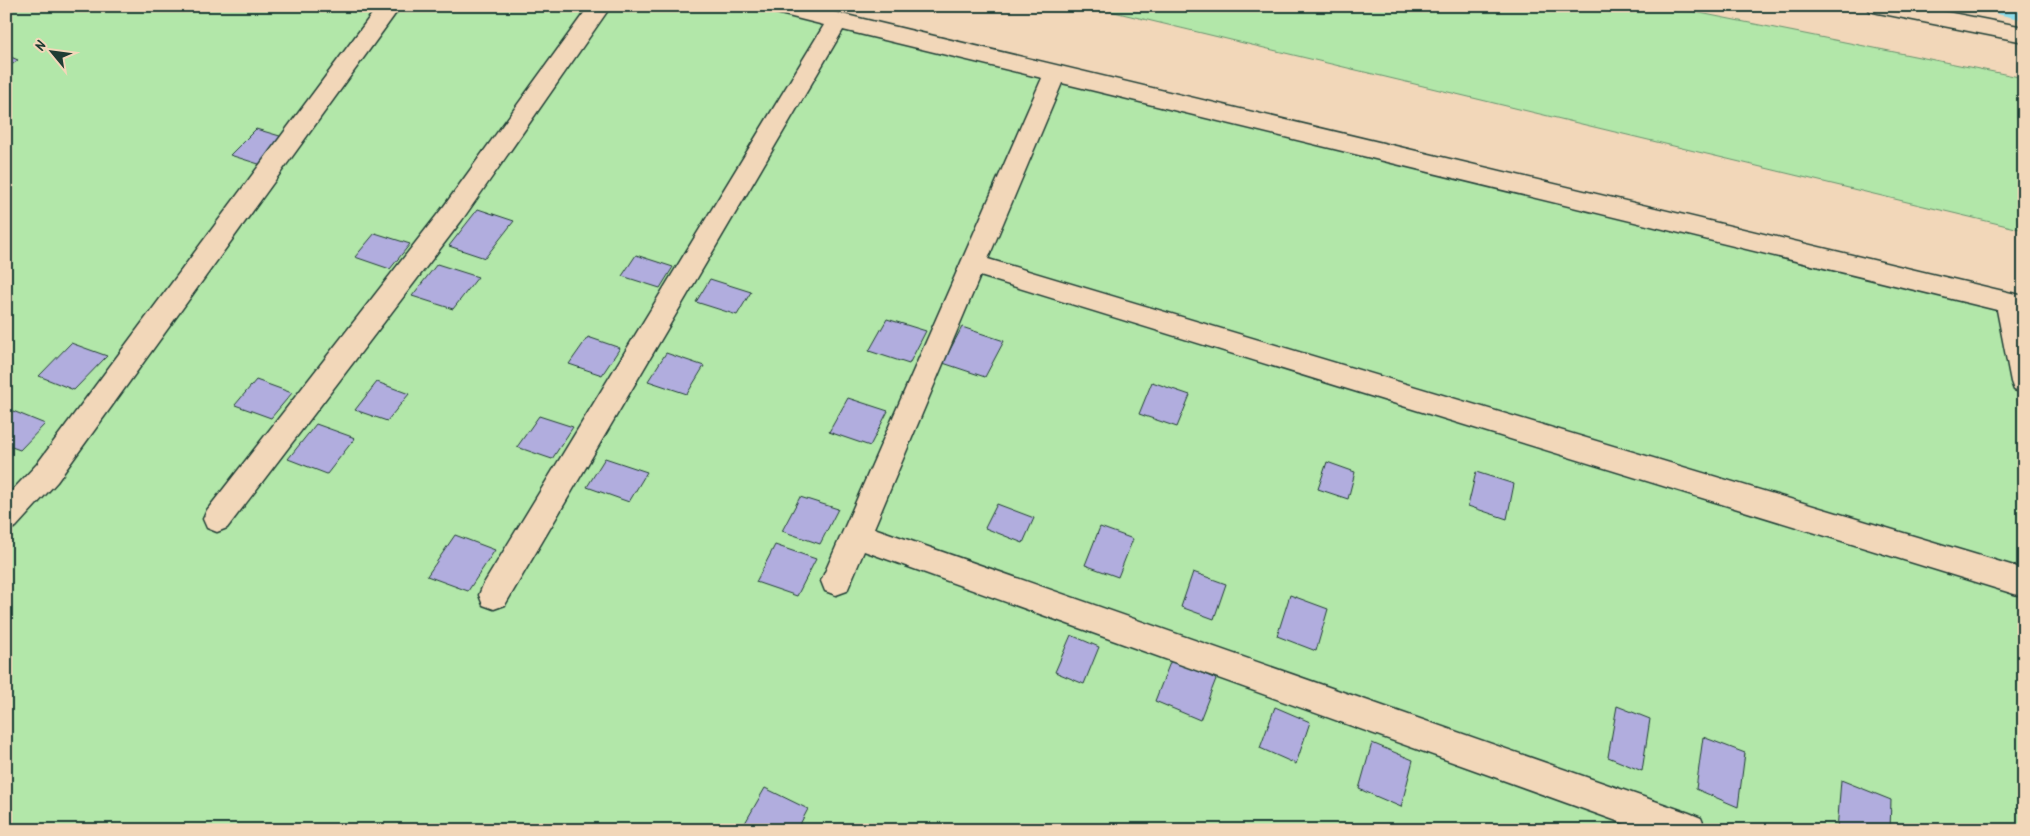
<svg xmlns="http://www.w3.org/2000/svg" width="2030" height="836" font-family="Kalam,sans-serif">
  <rect width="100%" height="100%" fill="#f2d7b9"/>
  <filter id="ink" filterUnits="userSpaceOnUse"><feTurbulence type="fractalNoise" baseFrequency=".02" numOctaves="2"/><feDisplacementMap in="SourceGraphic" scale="10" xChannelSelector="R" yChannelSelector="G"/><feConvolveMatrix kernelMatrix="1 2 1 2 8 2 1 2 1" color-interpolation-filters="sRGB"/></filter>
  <g filter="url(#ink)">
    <path fill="#b2e7a9" stroke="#68926e" d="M6,6H776L2024,306V830H6Z
      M1089,6H1665L2024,78V230Z"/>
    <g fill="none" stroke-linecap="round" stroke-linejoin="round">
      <path fill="#8bdbe9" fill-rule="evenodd" d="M1992,6H2024V20L1997,14Z"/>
    </g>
    <path fill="#b1adde" stroke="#1f3d34" d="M6,55L18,60L6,69Z
      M256,129L290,139L265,166L230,155Z
      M478,209L514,221L485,258L449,246Z
      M375,233L410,244L390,269L355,257Z
      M636,255L673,267L660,288L622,276Z
      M437,264L478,277L453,309L412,296Z
      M710,279L751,292L737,315L696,302Z
      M887,319L926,331L909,364L869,351Z
      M962,327L1004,341L985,377L943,363Z
      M588,337L620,348L602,375L569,364Z
      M71,343L107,356L74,390L39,376Z
      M666,353L704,366L687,394L648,381Z
      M256,380L292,393L271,418L235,405Z
      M377,382L409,394L387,421L355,410Z
      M1152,382L1190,395L1177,427L1139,414Z
      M848,398L888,411L870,446L829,432Z
      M13,411L45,424L20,450L6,445V418Z
      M539,416L573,427L552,459L517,447Z
      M316,424L355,438L327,474L288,459Z
      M605,458L647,472L629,502L587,487Z
      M1327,462L1355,472L1348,499L1318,489Z
      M1476,472L1514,484L1507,519L1468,506Z
      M800,497L838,509L820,544L782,531Z
      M997,504L1034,518L1023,543L985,528Z
      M1100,527L1133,539L1118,577L1085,565Z
      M455,535L495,550L468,591L427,576Z
      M775,545L816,559L797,596L756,582Z
      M1193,572L1226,584L1214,619L1181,607Z
      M1290,595L1328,609L1316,651L1277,636Z
      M1071,635L1099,647L1084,684L1055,672Z
      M1171,660L1216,679L1200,720L1155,701Z
      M1617,706L1650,719L1642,771L1608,757Z
      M1275,707L1310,722L1296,764L1260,748Z
      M1703,737L1745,753L1738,807L1696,789Z
      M1372,743L1413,760L1401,807L1359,789Z
      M1841,780L1891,800L1890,830H1837Z
      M765,788L808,809L797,830H741Z"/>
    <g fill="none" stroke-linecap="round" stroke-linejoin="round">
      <g stroke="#1f3d34" stroke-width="3">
        <path id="minor" d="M378,6H401L57,482L16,527L6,531V497L37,464Z
          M589,6H611L462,220L227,528L217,532L207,528L203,519L207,510L444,206Z
          M765,6H807L838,13L2024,296V393L2014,390L2011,382L1997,310L1062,83L988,259L2024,569V597L980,276L874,528L1689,813L1701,818L1706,830H1642L864,551L847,591L836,595L825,591L821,581L1042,78L843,30L505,605L494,609L483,605L479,595L483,585L824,25L768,11Z
          M1867,6H1916L2024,27V42L1878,13L1870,11Z"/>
      </g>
      <use href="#minor" fill="#f2d7b9" fill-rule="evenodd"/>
    </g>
  </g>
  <rect width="2030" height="836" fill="none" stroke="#f2d7b9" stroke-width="25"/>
  <rect x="12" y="12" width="2005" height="811" fill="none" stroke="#1f3d34" stroke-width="2" filter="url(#ink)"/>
  <g transform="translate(52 52) rotate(299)" stroke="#f2d7b9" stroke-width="4" paint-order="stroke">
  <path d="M0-4L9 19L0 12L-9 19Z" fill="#1f3d34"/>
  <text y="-8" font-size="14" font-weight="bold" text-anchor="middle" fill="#1f3d34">N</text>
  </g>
</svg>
